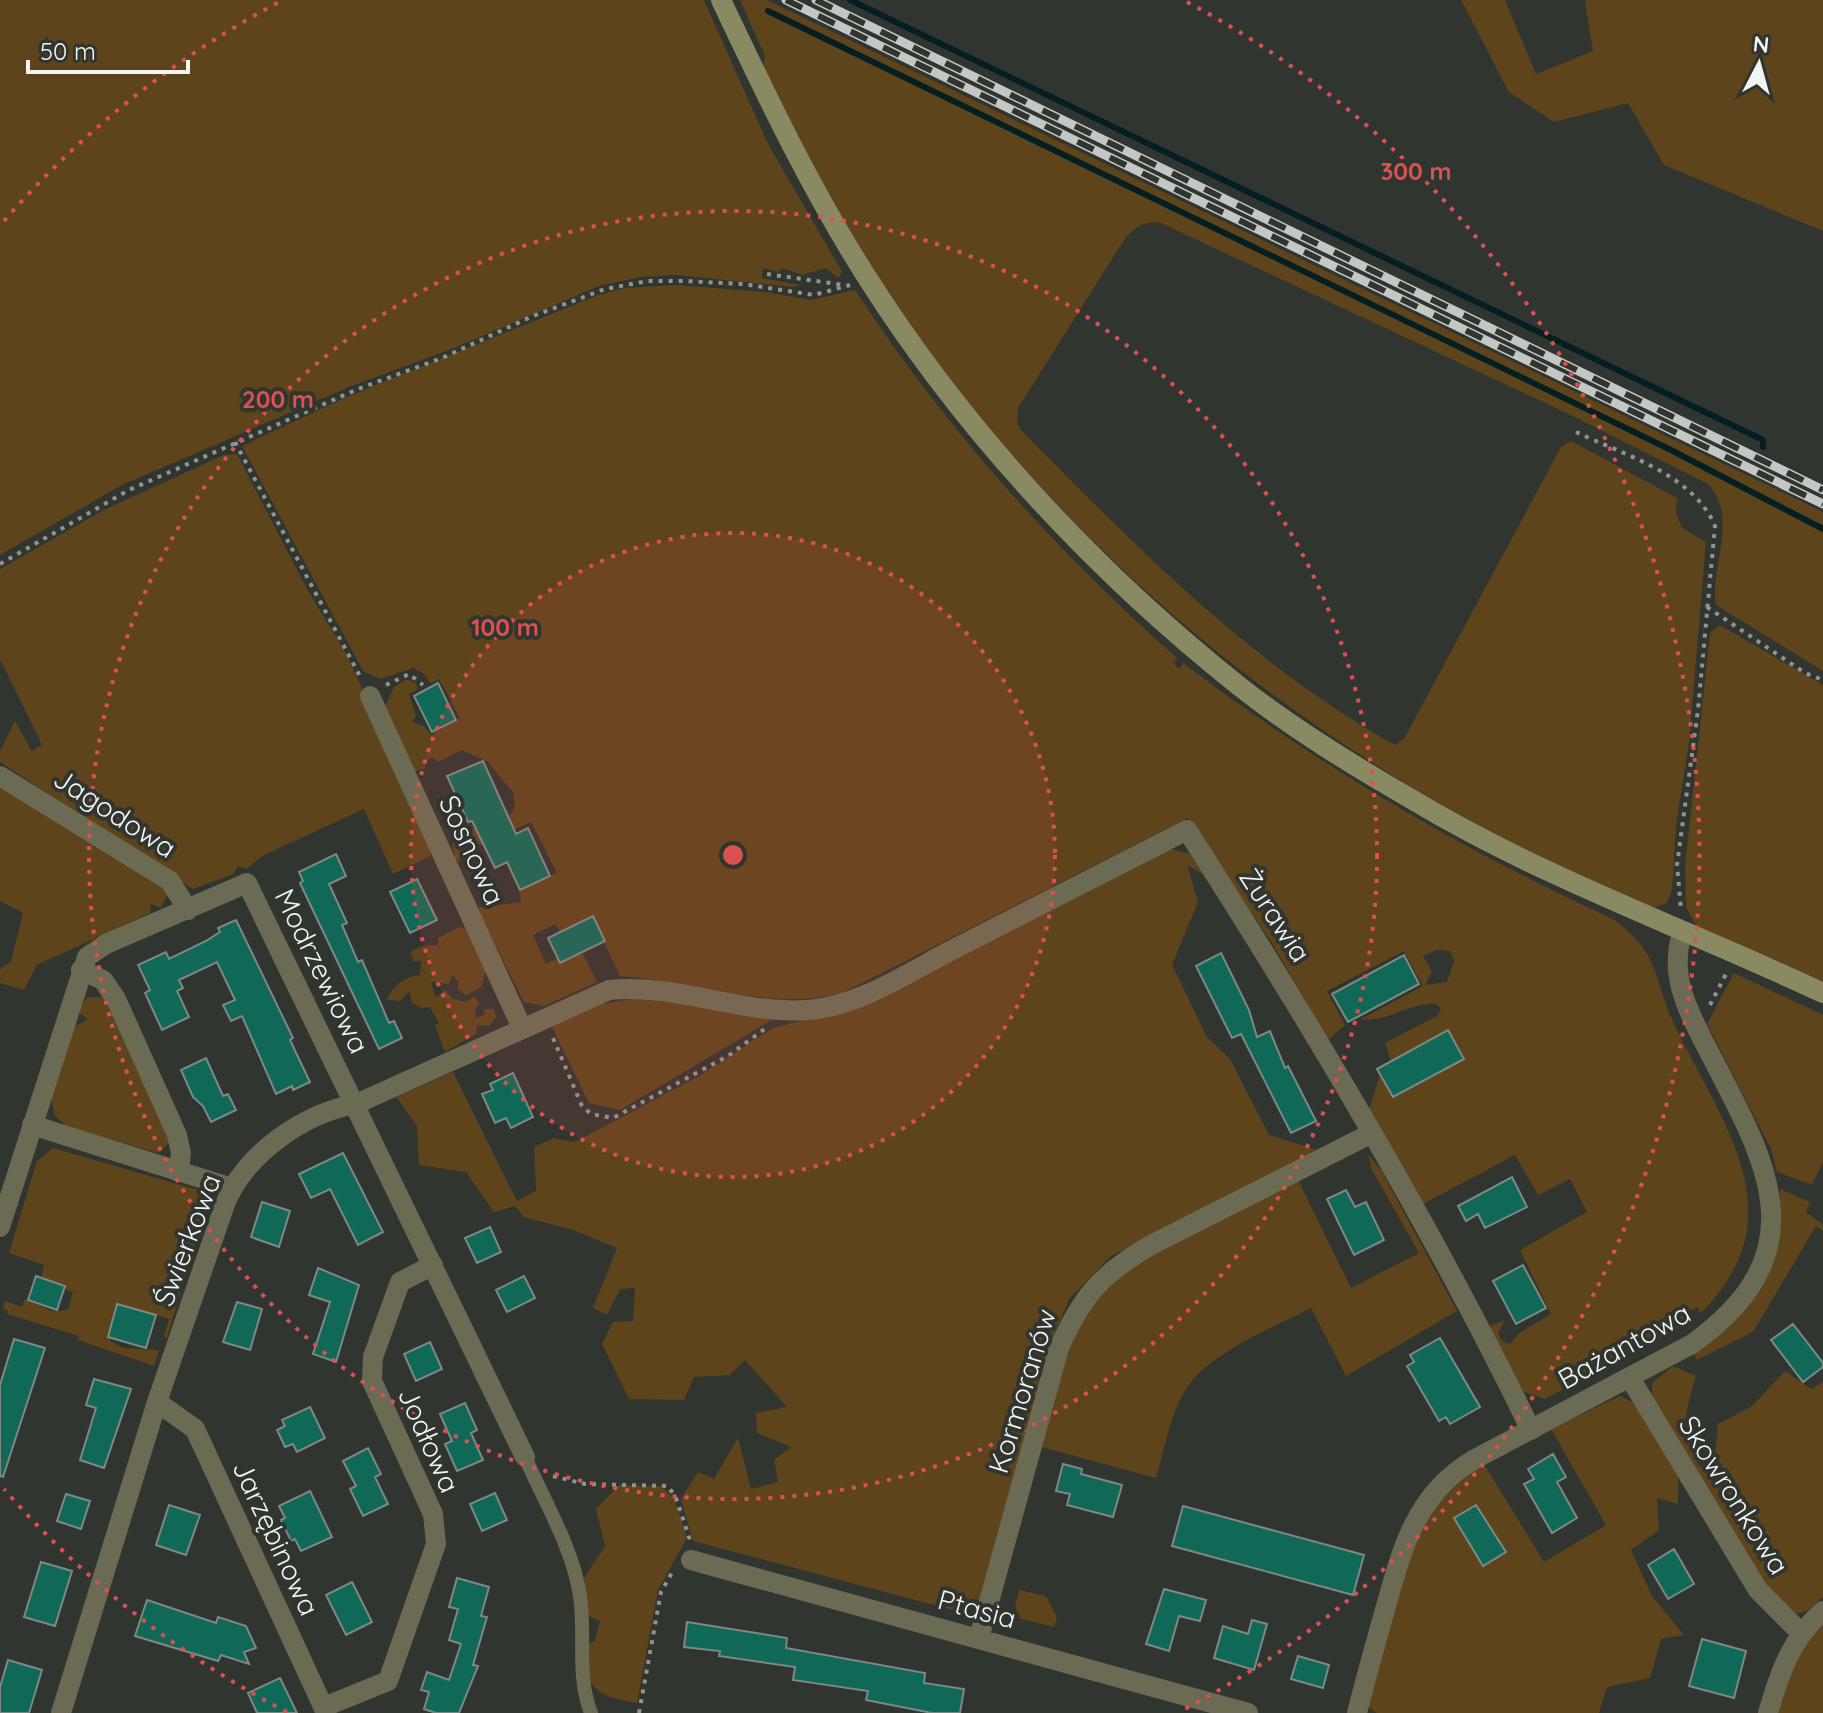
<svg xmlns="http://www.w3.org/2000/svg" width="1823" height="1713" font-family="Quicksand,sans-serif">
  <rect width="100%" height="100%" fill="#30352f"/>
  <path fill="#5e441b" fill-rule="evenodd" d="M0,0H704L767,142L842,272L838,278L826,268L802,275L782,268L779,272L763,268L762,278L800,285L792,287L677,275L641,277L599,286L454,348L349,387L122,485L0,555Z
    M740,0H767L1823,512V671L1716,605C1709,566 1740,518 1708,484L1573,416L1161,223C1143,221 1136,226 1124,240L1018,408L1017,423L1021,430C1134,545 1253,666 1395,745L1404,739L1561,447L1571,441L1677,498L1676,513L1682,528L1706,542L1689,743L1676,825L1672,890L1667,903L1653,908C1592,880 1529,854 1471,821C1229,689 1014,496 867,261C828,199 796,132 763,67L765,56Z
    M1461,0H1505L1536,74L1593,51L1585,3L1587,0H1823V231L1664,165L1628,103L1554,122L1509,92Z
    M676,285L765,292L811,300L855,290C945,428 1055,550 1178,659L1173,662L1179,669L1183,663C1318,765 1458,848 1611,918C1663,954 1652,979 1677,1030C1725,1128 1797,1216 1701,1313L1697,1307L1683,1315L1687,1324L1637,1351L1630,1342L1619,1347L1624,1358L1545,1399L1521,1391L1487,1327L1505,1320L1498,1333L1502,1341L1510,1344L1518,1334L1551,1314L1520,1250L1587,1212L1570,1179L1538,1195L1515,1155L1421,1205L1369,1110L1380,1075L1393,1097L1464,1059L1448,1030L1391,1061L1385,1043L1437,1016L1441,1009L1436,1004C1405,1003 1389,1023 1361,1019L1423,986L1404,951L1327,991L1345,1025L1328,1040L1272,943L1188,818L842,993C768,1012 696,981 620,976L592,917L560,932L555,924L533,935L546,964L558,958L561,963L582,952L597,982L544,1006L524,1002L477,908L521,902L520,890L557,873L531,822L461,853L459,861L455,860L452,838L455,840L478,826H492L511,814L515,806L513,792L487,761L461,750L438,762L432,757L425,762V768L414,772L384,709L394,687L406,679L416,683L418,689L409,694L416,716L412,722L424,726L431,735L460,718L439,679L430,683L423,673L413,668L380,679L363,671L242,446L342,399L598,295L624,288ZM1437,950L1450,951L1454,961L1447,982L1425,985L1432,971L1423,956Z
    M237,454L307,589L348,657L425,833L431,856L393,874L364,809L264,855L246,869L238,866L233,874L193,889L0,762V751L15,721L32,751L42,745L0,659V569L104,510L224,455Z
    M1720,625L1823,685V984L1697,927L1686,907L1685,867L1710,633Z
    M0,783L150,875L168,893L161,908L151,904L150,913L37,965L24,990L0,983V969L11,962L23,913L0,901Z
    M1167,848L1190,854L1204,875L1187,865L1198,902L1172,965L1207,1037L1230,1059L1269,1135L1317,1150L1111,1256L1070,1298L1051,1340L980,1600L972,1599L964,1613L693,1541L681,1499L698,1472L714,1479L738,1438L751,1489L778,1482L774,1460L791,1447L757,1433L756,1413L787,1407L745,1360L730,1375L694,1377L684,1400L629,1399L602,1344L613,1322L633,1321L635,1288L620,1289L607,1315L593,1308L617,1248L573,1230L524,1217L515,1206L494,1212L466,1172L419,1165L417,1126L396,1097L453,1072L517,1201L536,1191L534,1147L554,1138L575,1142L699,1076L773,1028L863,1005Z
    M460,927L466,929L488,960L482,986L466,996L457,988L459,982L452,975L449,984L431,982L436,998L445,990L453,999L465,1002L475,997L480,1004L475,1008L476,1018L484,1015L485,1009H494L496,1017L489,1026L477,1025L476,1034L445,1052L435,1025L439,1023L430,1007L421,1008L412,1003L409,991L401,1001L387,1000C392,986 406,976 420,975L421,961L414,962L410,952L422,946L438,945V938Z
    M1734,973L1823,1015V1162L1812,1185L1777,1172L1771,1149L1707,1024Z
    M87,997H102L108,1001L168,1133L169,1143L158,1153L66,1126L55,1116L51,1099L73,1027L88,1020L78,1011Z
    M639,998L775,1018L620,1110L589,1103L551,1025L584,1007Z
    M53,1148L198,1190L207,1196L208,1207L185,1278L179,1282L180,1295L167,1337H164L169,1319L118,1304L114,1308L110,1341L123,1348L159,1350L154,1366L78,1340L79,1336L7,1314L8,1310L3,1309L5,1301L22,1307L25,1299L52,1311L68,1310L73,1292L41,1278L44,1265L9,1253L37,1161Z
    M1369,1155L1381,1170L1457,1311L1346,1376L1311,1308C1275,1327 1228,1345 1198,1374C1172,1399 1166,1445 1156,1478L1041,1447C1052,1406 1058,1356 1080,1319C1120,1253 1228,1213 1297,1178L1351,1288L1419,1253L1371,1168Z
    M1780,1189L1810,1202L1806,1212L1823,1225V1231L1816,1226L1753,1332L1697,1360L1694,1354L1744,1309L1779,1218Z
    M1673,1366L1696,1376C1685,1416 1678,1430 1700,1467L1715,1458L1718,1424L1752,1406L1785,1371L1811,1389L1823,1382V1597L1807,1611L1797,1614L1784,1608L1766,1590L1652,1398V1383Z
    M1620,1396L1636,1404L1678,1476V1504L1657,1498L1659,1530L1631,1550L1652,1596L1684,1635L1661,1639L1650,1678L1607,1687L1599,1713H1377L1368,1707C1382,1658 1402,1552 1430,1514C1446,1493 1463,1479 1484,1464L1544,1562L1606,1525L1551,1429Z
    M619,1485L662,1486L675,1500L687,1538L658,1590L637,1703C593,1695 589,1690 582,1646L595,1641L600,1621L588,1616L584,1578L605,1546L596,1509Z
    M1019,1590L1046,1596L1057,1617L1054,1627L1021,1619L1015,1607Z
    M1823,1622V1713H1776L1800,1648Z"/>
  <g fill="none" stroke-linecap="round" stroke-linejoin="round">
    <path stroke="#031f22" stroke-width="6" d="M850,0L1763,440V447
      M768,11L1669,449L1823,529"/>
  </g>
  <path fill="#106956" stroke="#7e8884" stroke-width="2" d="M438,683L456,720L432,732L414,696Z
    M483,761L516,834L528,828L550,876L520,890L507,862L495,868L472,821L468,822L447,776Z
    M336,854L346,876L329,884L347,923L342,925L358,962L362,960L389,1023L394,1021L402,1038L379,1049L300,883L303,881L299,872Z
    M417,879L437,920L410,933L390,892Z
    M593,916L605,941L560,963L548,938Z
    M236,920L293,1038L290,1040L310,1082L293,1090L292,1086L276,1094L242,1016L231,1021L223,1005L235,1000L217,962L179,980L183,988L177,991L189,1017L162,1030L145,993L150,990L138,965L166,952L169,959L206,941L220,932L218,928Z
    M1221,953L1249,1010L1257,1037L1270,1031L1285,1068L1288,1066L1316,1121L1291,1133L1241,1034L1232,1038L1196,966Z
    M1404,955L1419,984L1348,1022L1332,994Z
    M1448,1030L1464,1059L1393,1097L1377,1069Z
    M206,1058L223,1096L228,1094L236,1110L211,1122L203,1106L193,1097L181,1070Z
    M513,1073L533,1117L511,1128L506,1118L495,1123L482,1094L493,1090L490,1084Z
    M343,1153L383,1232L358,1245L330,1189L311,1198L299,1174Z
    M1512,1177L1527,1207L1485,1228L1478,1214L1466,1221L1458,1206Z
    M1346,1190L1355,1207L1366,1202L1384,1240L1354,1255L1327,1199Z
    M262,1202L290,1211L279,1247L251,1237Z
    M490,1227L501,1252L477,1263L465,1238Z
    M1523,1265L1546,1308L1516,1324L1493,1281Z
    M318,1268L359,1285L336,1362L313,1354L330,1302L309,1295Z
    M36,1276L65,1286L57,1310L28,1300Z
    M524,1276L535,1298L507,1312L496,1290Z
    M237,1302L262,1309L250,1350L223,1342Z
    M117,1304L156,1315L146,1348L108,1337Z
    M1793,1324L1823,1363V1367L1803,1382L1771,1340Z
    M1440,1338L1480,1407L1450,1424L1446,1417L1439,1421L1407,1366L1414,1362L1410,1355Z
    M14,1339L45,1348L3,1477L0,1476V1385Z
    M430,1342L442,1369L416,1381L404,1354Z
    M94,1379L131,1389L104,1468L80,1460L96,1408L86,1405Z
    M465,1403L477,1430L471,1433L483,1460L457,1471L445,1444L452,1441L440,1414Z
    M310,1407L325,1438L297,1452L293,1444L285,1447L277,1430L285,1426L282,1420Z
    M368,1448L381,1474L375,1477L388,1504L363,1516L350,1489L356,1486L343,1461Z
    M1553,1454L1566,1477L1557,1482L1577,1518L1552,1533L1524,1484L1534,1479L1528,1469Z
    M1063,1464L1082,1469L1081,1474L1122,1485L1113,1517L1067,1505L1070,1494L1056,1491Z
    M310,1491L332,1537L301,1551L295,1539L291,1541L281,1520L285,1518L279,1506Z
    M495,1493L507,1520L482,1531L470,1504Z
    M66,1494L90,1501L81,1529L57,1521Z
    M169,1505L200,1515L186,1555L156,1545Z
    M1476,1505L1506,1552L1483,1566L1454,1518Z
    M1183,1506L1364,1555L1353,1595L1172,1546Z
    M1674,1549L1694,1584L1668,1599L1648,1565Z
    M41,1562L72,1571L55,1626L24,1617Z
    M457,1578L489,1587L481,1616L487,1617L473,1665L478,1666L459,1713H436L424,1709L429,1692L421,1690L427,1672L449,1680L461,1644L449,1640L458,1609L449,1607Z
    M352,1582L372,1622L346,1635L326,1595Z
    M1164,1589L1206,1600L1200,1621L1179,1616L1169,1651L1146,1644Z
    M147,1600L216,1623L218,1617L246,1626L256,1648L244,1652L249,1664L221,1655L218,1661L135,1636Z
    M1252,1620L1267,1624L1254,1670L1214,1658L1223,1626L1248,1634Z
    M687,1622L787,1638L786,1648L925,1673L924,1683L964,1689L960,1713H932L866,1700L868,1691L793,1680L795,1667L719,1656L720,1651L684,1647Z
    M1702,1639L1746,1651L1734,1698L1689,1686Z
    M1298,1656L1329,1665L1323,1688L1291,1679Z
    M8,1660L42,1670L29,1713H0V1687Z
    M280,1678L297,1713H257L248,1693Z"/>
  <g fill="none" stroke-linecap="round" stroke-linejoin="round">
    <path stroke="#90948f" stroke-width="4" stroke-dasharray="4 6" stroke-linecap="butt" d="M767,274L844,285
      M1576,432C1624,455 1693,474 1715,526L1698,710L1677,865L1681,909
      M235,442L362,680
      M0,564L129,490L358,389L442,358L533,316L605,289L648,281H686L743,284L814,295L850,285
      M1707,607L1805,673L1823,680
      M386,685L409,674L423,685
      M1710,1005L1728,970
      M553,1038L582,1106L591,1114L613,1118L728,1056L766,1028
      M553,1476L585,1484L668,1486L676,1498L690,1540
      M639,1713L661,1592L674,1569"/>
    <path stroke="#6a6b52" stroke-width="14" d="M525,1457C544,1501 573,1548 580,1596C586,1636 576,1674 591,1713"/>
    <path stroke="#6a6b52" stroke-width="20" d="M370,696L522,1028
      M0,776L170,881L188,910
      M81,970L103,980L116,999L177,1135L181,1153L179,1172
      M32,1125L232,1188
      M0,1227L87,957L106,944L247,883L525,1457
      M1630,1378L1758,1590L1801,1633
      M157,1402L195,1429L326,1713
      M691,1560L1248,1713
      M979,1638L1059,1348C1082,1296 1101,1274 1151,1245L1372,1133
      M324,1707L388,1681L436,1544L433,1514L372,1381L373,1357L400,1282L433,1265
      M61,1713L157,1402L225,1204C245,1154 304,1113 356,1104L609,990C676,983 742,1015 808,1010C860,1006 909,972 954,949C1032,909 1109,870 1187,830C1311,1024 1430,1223 1531,1430
      M1357,1713C1366,1677 1376,1642 1386,1606C1403,1545 1417,1493 1475,1459L1692,1344C1823,1250 1765,1160 1706,1046C1687,1009 1668,973 1683,931
      M1768,1713C1779,1674 1792,1637 1823,1611"/>
    <path stroke="#898a61" stroke-width="20" d="M721,0C766,95 811,190 868,279C966,433 1096,572 1239,686C1293,729 1354,766 1413,800C1543,878 1687,929 1823,993"/>
    <g stroke="#c4c8c4" stroke-width="9">
      <path id="rail" d="M786,0L1823,504
        M816,0L1823,490"/>
    </g>
    <use href="#rail" stroke="#30352f" stroke-width="6" stroke-dasharray="18" stroke-linecap="butt"/>
  </g>
  <circle cx="733" cy="855" r="322" fill="#dc5150" fill-opacity=".12"/>
  <g fill="none" stroke="#dc5150" stroke-width="4" stroke-dasharray="4 8">
    <circle cx="733" cy="855" r="322"/>
    <circle cx="733" cy="855" r="644"/>
    <path d="M287 1712A966 966 0 0 1 4 1489M4 221A966 966 0 0 1 279 2M1187 2A966 966 0 0 1 1179 1712"/>
  </g>
  <g text-anchor="middle" stroke-width="8" stroke-linejoin="round" paint-order="stroke">
    <g font-size="28" fill="#f2f5f2" stroke="#30352f">
      <text transform="translate(115 813) rotate(33)" y="10">Jagodowa</text>
      <text transform="translate(472 850) rotate(65)" y="10">Sosnowa</text>
      <text transform="translate(1275 915) rotate(57)" y="10">Żurawia</text>
      <text transform="translate(322 971) rotate(64)" y="10">Modrzewiowa</text>
      <text transform="translate(187 1240) rotate(-69)" y="10">Świerkowa</text>
      <text transform="translate(1624 1346) rotate(-29)" y="10">Bażantowa</text>
      <text transform="translate(1022 1391) rotate(-73)" y="10">Kormoranów</text>
      <text transform="translate(429 1440) rotate(66)" y="10">Jodłowa</text>
      <text transform="translate(1734 1495) rotate(58)" y="10">Skowronkowa</text>
      <text transform="translate(276 1538) rotate(65)" y="10">Jarzębinowa</text>
      <text transform="translate(977 1609) rotate(15)" y="10">Ptasia</text>
    </g>
  </g>
  <circle cx="733" cy="855" r="12" fill="#dc5150" stroke="#30352f" stroke-width="4"/>
  <g font-size="24" text-anchor="middle" font-weight="bold" fill="#dc5150" stroke="#30352f" stroke-width="8" stroke-linejoin="round" paint-order="stroke">
    <text x="1416" y="180">300 m</text>
    <text x="278" y="408">200 m</text>
    <text x="505" y="636">100 m</text>
  </g>
  <g transform="translate(1759 64) rotate(6)" stroke="#30352f" stroke-width="6" paint-order="stroke">
  <path d="M0-6L14 30L0 20L-14 30Z" fill="#f2f5f2"/>
  <text y="-12" font-size="22" font-weight="bold" text-anchor="middle" fill="#f2f5f2">N</text>
  </g>
  <path d="M28 60v12h160v-12" fill="none" stroke="#f2f5f2" stroke-width="4"/>
  <text x="40" y="60" font-size="24" fill="#f2f5f2" stroke="#30352f" stroke-width="6" paint-order="stroke">50 m</text>
</svg>
